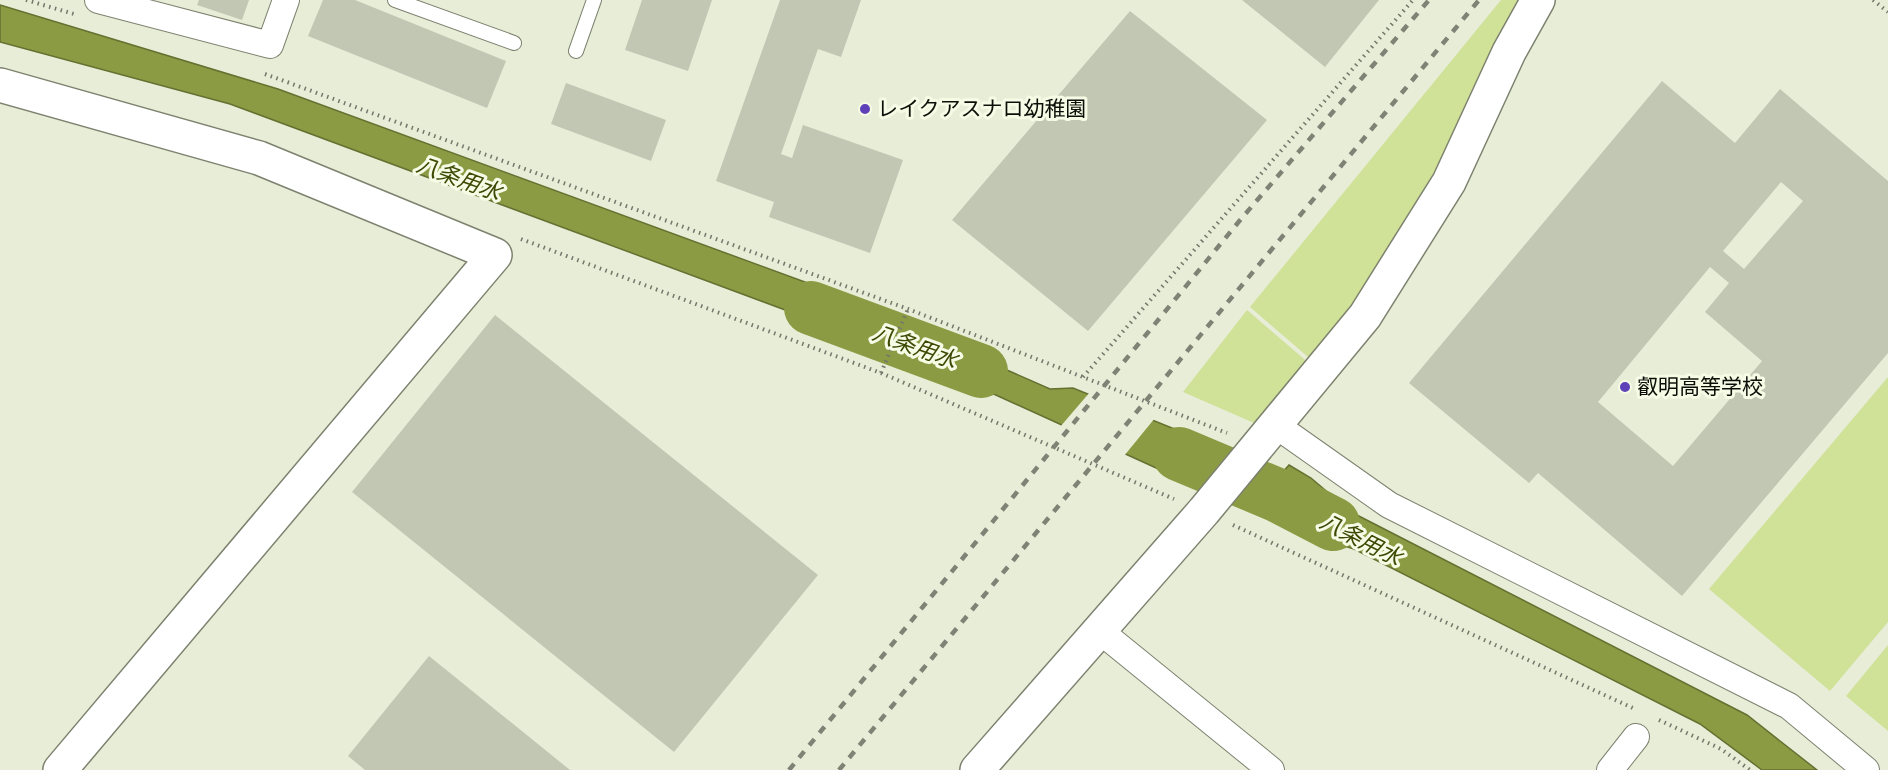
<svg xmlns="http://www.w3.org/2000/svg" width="1888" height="770" font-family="Mulish,'Noto Sans JP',sans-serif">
  <rect width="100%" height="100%" fill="#e8edd8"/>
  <path fill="#d0e198" d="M1501,0H1524L1428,194L1315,363L1250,307Z
    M1247,310L1311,365L1261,426L1183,392Z
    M1888,377V622L1830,691L1709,589Z
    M1888,645V731L1846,696Z"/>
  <path fill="#8a9b43" stroke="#647131" stroke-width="1.5" d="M0,5L278,89L824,289L888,315L877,344L230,104L0,42Z
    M916,330L1050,389L1073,388L1234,453L1198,487L908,355Z
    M1289,465L1311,478L1351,512L1747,715L1817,770H1762L1700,724L1354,549L1294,530L1254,504Z"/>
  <path fill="#e8edd8" d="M1090,392L1155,418L1124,456L1060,427Z"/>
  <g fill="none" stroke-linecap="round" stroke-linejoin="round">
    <path stroke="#8a9b43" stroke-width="54" d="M811,308L981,371
      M1179,454L1277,495L1333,524"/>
  </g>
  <path fill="#c2c7b3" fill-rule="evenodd" d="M199,0H249L242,20L197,5Z
    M323,0H355L506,61L487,108L308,36Z
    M642,0H712L688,71L625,50Z
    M780,0H861L841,57L818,49L781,154L792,158L803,125L903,160L870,253L769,217L774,202L716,181Z
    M1242,0H1379L1325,67Z
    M1130,11L1267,120L1088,331L952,220Z
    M1662,81L1735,143L1780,89L1888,181V353L1682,596L1538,473L1529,483L1409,383ZM1781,182L1803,201L1744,269L1723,251ZM1710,267L1729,283L1705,312L1762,361L1673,466L1598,402Z
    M566,83L666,120L651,161L551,124Z
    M495,315L818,575L674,752L352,492Z
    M429,656L570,770H365L348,756Z"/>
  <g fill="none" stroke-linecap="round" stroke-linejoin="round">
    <g stroke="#7d826f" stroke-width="16">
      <path id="lane" d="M395,0L514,43
        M576,51L594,0"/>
    </g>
    <g stroke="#7d826f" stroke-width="28">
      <path id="street" d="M98,0L270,45L286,0
        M1277,426L1389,505L1789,706L1866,770
        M1100,631L1271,770
        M1610,770L1636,737"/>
    </g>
    <g stroke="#7d826f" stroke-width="36">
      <path id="secondary" d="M0,85L259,158L495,255L60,770
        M977,770L1204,511L1365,316L1449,182L1509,52L1538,0"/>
    </g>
    <path stroke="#74776a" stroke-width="4" stroke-dasharray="1.5 4.5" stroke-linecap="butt" d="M26,0L74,14
      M1873,0L1888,12
      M265,74L908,309L1227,433
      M521,239L881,373L1174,499
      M881,373L908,309
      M1083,377L1413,0
      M1233,525L1633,708
      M1659,720L1721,749L1750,770"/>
    <use href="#lane" stroke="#fff" stroke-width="14"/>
    <use href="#street" stroke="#fff" stroke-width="26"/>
    <use href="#secondary" stroke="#fff" stroke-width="33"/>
    <path stroke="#7f8274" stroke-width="4.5" stroke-dasharray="8 8" stroke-linecap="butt" d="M789,770L1241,219L1429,0
      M839,770L1479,0"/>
  </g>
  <g fill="#5e40b8" stroke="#f5fbe5" stroke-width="2">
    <circle cx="865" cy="109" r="6"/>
    <circle cx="1625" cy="387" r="6"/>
  </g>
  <g text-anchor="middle" stroke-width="6" stroke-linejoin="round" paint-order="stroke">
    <g font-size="21" fill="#0c0e07" stroke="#f5fbe5" text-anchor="start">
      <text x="877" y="116">レイクアスナロ幼稚園</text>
      <text x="1637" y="394">叡明高等学校</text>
    </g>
    <g font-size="22" font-style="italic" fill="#3e4803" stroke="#f5fbe5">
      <text transform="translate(459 178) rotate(20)" y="8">八条用水</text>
      <text transform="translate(915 346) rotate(20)" y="8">八条用水</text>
      <text transform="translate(1361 539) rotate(27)" y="8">八条用水</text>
    </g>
  </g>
</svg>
